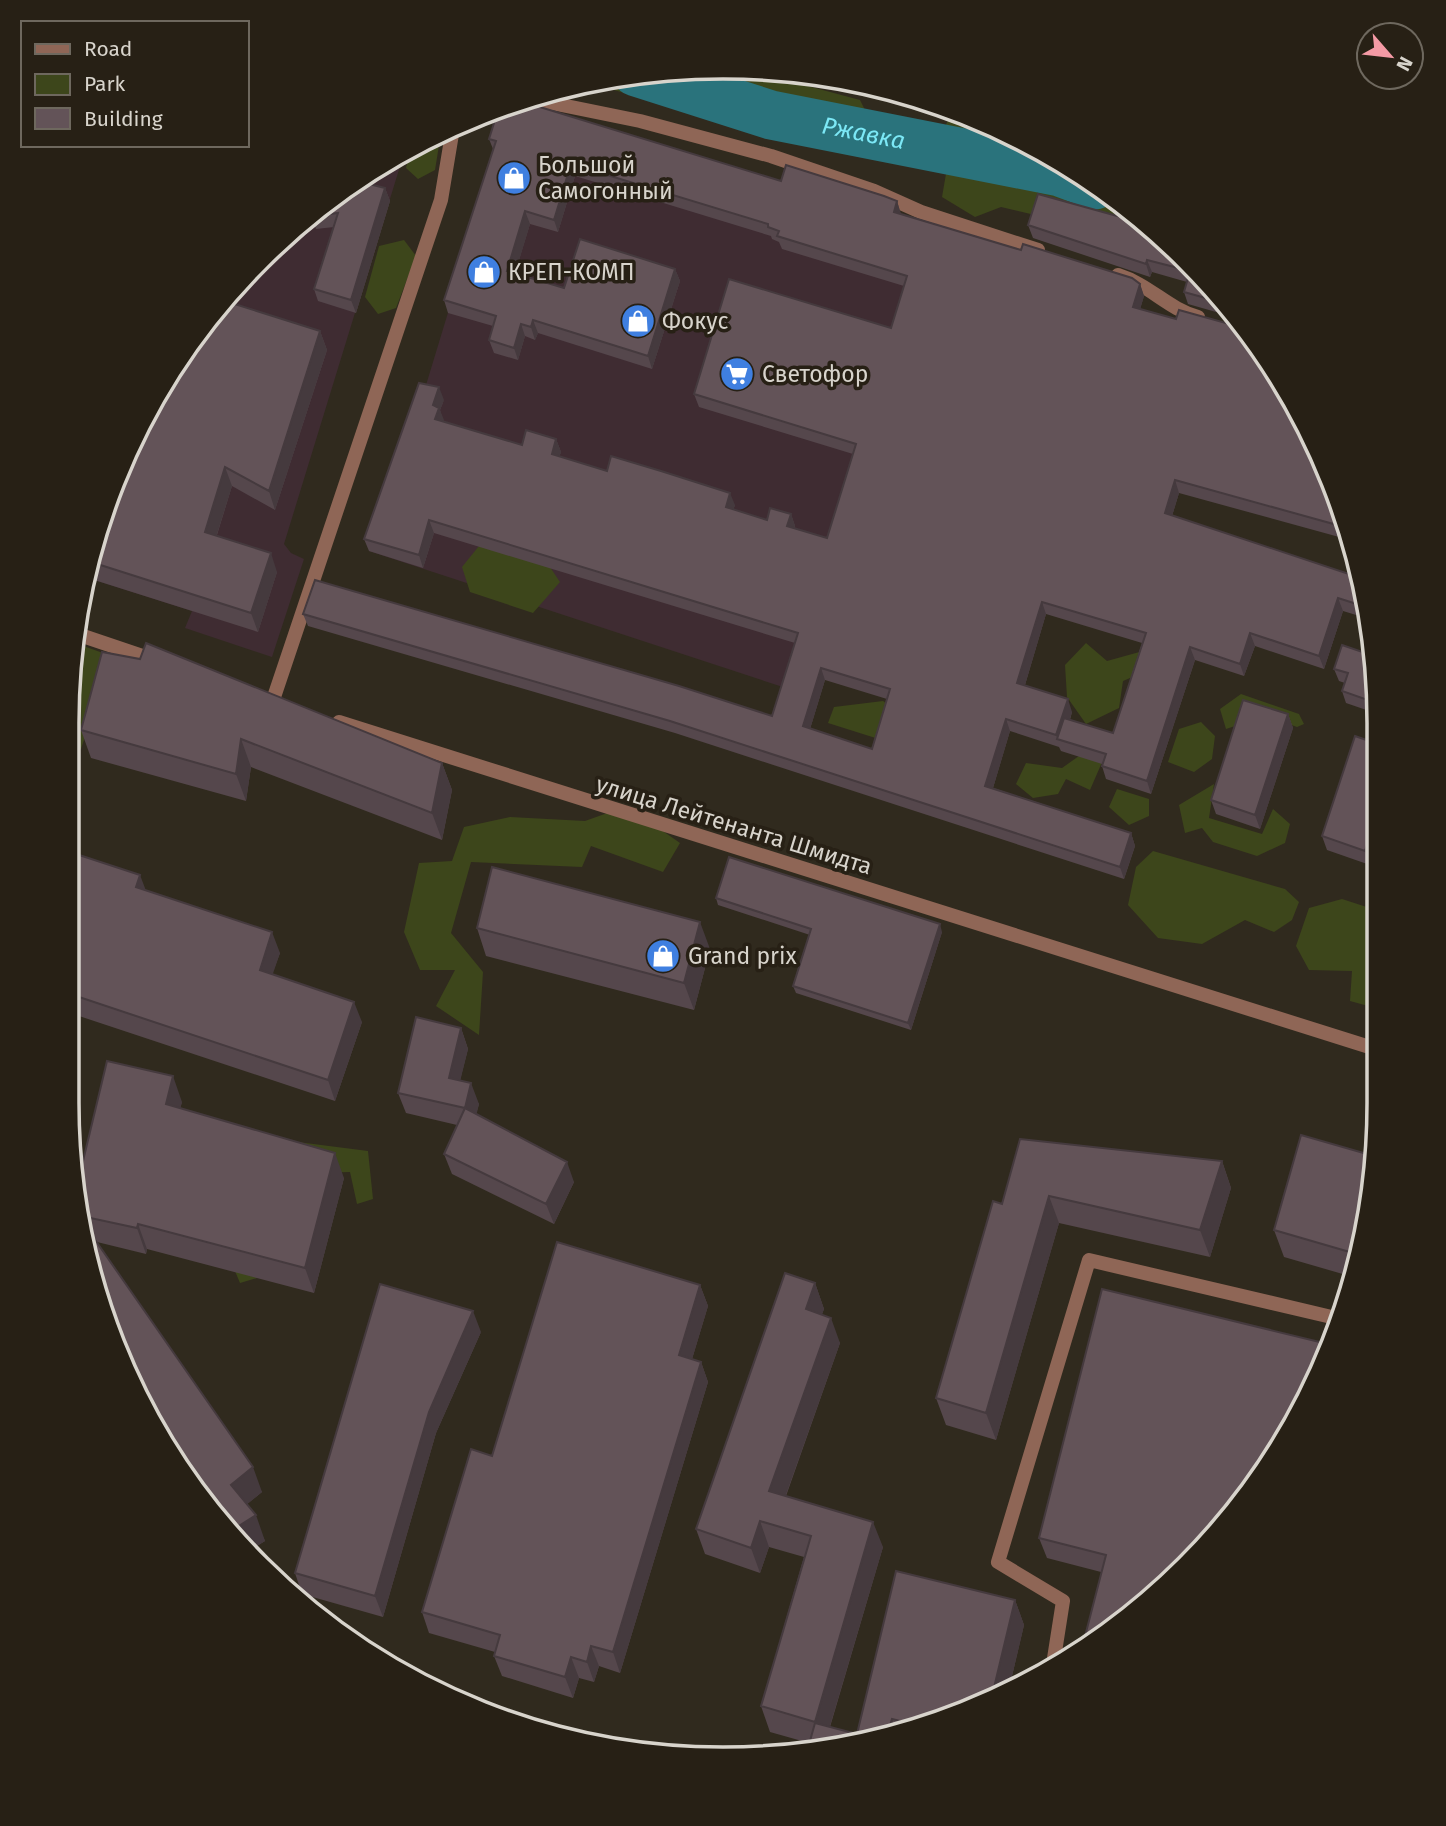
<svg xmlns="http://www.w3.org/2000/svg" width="1446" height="1826" font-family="'Fira Sans',sans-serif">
  <rect width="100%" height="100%" fill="#302a1e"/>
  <path fill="#3f2c32" d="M405,150L284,544L291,553L304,559L272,657L185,628L192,611L88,578L101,512L155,394L229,290L394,155Z
    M500,154L916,275L789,689L369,551L423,395L481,204Z"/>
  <path fill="#3d461b" d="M744,69L860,100L870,120L751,102L738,86L719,91L658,71Z
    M637,72H654L628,94L589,83Z
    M971,118L1013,134L1122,202L1172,248L1125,245L1108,212L1081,226L1001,207L975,217L942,197L947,168L938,139L949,119Z
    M441,133L435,170L418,179L406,168L411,147Z
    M404,240L416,256L396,308L378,314L365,297L379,246Z
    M483,541L544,558L560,582L533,613L470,592L462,567Z
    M75,643L103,653L100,690L81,749H68V680Z
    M1086,643L1107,661L1143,651L1151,669L1123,681L1119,708L1086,724L1067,697L1065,665Z
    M1241,694L1299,714L1304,724L1297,727L1245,708L1238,725L1226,729L1220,709Z
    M883,701L902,714L885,741L828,723L834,707Z
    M1201,722L1215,736L1212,759L1194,772L1168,762L1179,729Z
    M1086,751L1103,760L1090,790L1066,779L1058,794L1033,798L1016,784L1026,763L1062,768Z
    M1214,784L1209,818L1262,834L1273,809L1290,824L1285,843L1257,856L1213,842L1202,828L1185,833L1179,805Z
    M1117,789L1149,799V816L1129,825L1109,807Z
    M627,806L680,843L663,872L591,846L582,867L471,862L451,933L483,972L479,1035L436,1006L455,970H420L404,932L419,863L452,861L464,827L510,817L585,821Z
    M1153,851L1285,889L1299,902L1292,920L1274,932L1245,920L1202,944L1158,938L1128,905L1136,867Z
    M1342,899L1379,911V1009L1350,1001L1352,971L1309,970L1296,946L1309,908Z
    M290,1141L368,1151L373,1199L357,1204L350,1172L287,1174L257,1278L240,1283L227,1252Z"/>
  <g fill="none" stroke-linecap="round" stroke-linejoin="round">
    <path stroke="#2a737c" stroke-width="49" id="s1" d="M636,72L771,115L1060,172L1095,185"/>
    <path stroke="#8f6656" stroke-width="14" d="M527,98L640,121L771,156L874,191L921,212L1038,250
      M1118,275C1150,285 1168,309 1198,317
      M273,700L441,200L453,128
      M1052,1671L1063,1601L998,1562L1089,1260L1340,1319"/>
    <path stroke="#8f6656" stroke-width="14" d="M77,634L157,661
      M339,722L1379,1050"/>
  </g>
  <path fill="#55474c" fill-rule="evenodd" d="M770,69L817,76L816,82Z
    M489,139L781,181L897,201L901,215L1140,284L1144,296L1140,309L1345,512L1350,540L1179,493L1172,516L1358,577L1366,618L1343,611L1324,669L1255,646L1244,676L1195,660L1151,794L1106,779L1102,766V764L1061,751L1059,747L1010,731L993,788L1131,833L1135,846L1124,879L675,733L308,626L303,614L772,716L795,643L434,533L423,568L369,551L364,539L444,400L440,410L443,421L522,445L556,439L561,452L559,457L607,471L735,505L733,510L767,520L791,514L795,526V528L827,538L853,454L699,407L694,394L891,328L904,286L782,249L779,242L772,239L771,236L575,176L558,232L530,224L515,273L564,288L675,269L680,281L652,369L538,333L535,340L525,336L518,360L494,353L489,340L493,326L448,313L444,300L493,149ZM1046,614L1142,643L1113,733L1070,720L1072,712L1025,685ZM825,680L887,699L872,749L810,729Z
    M355,187L385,188L390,201L356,313L318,301L314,289L334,227L316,229L313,221Z
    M1146,224L1216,290L1237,318L1188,304L1184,292L1187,282L1152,272L1150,277L1033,238L1028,225Z
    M320,331L327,350L275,510L232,486L217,535L277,572L258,632L88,578L101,512Z
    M1371,655L1378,680V714L1346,703L1342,691L1345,683L1339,681L1334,669Z
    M140,659L442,763L452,790L442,840L251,767L246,801L91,758L81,730Z
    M1288,714L1293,728L1260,829L1216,814L1211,800Z
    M1378,744L1370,865L1327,850L1322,836Z
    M67,851L145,890L280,953L272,974L362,1022L335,1101L67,1012Z
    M716,898L942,932L911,1030L796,993L793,986L810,935L718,905Z
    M477,928L710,949L694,1010L486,956Z
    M461,1028L468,1049L460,1080L479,1104L476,1114L574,1182L554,1224L452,1174L444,1154L457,1125L406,1113L398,1093Z
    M182,1102L180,1108L344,1178L314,1293L147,1249L146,1254L97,1242L262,1492L247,1504L265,1541L247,1552L155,1432L89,1273L77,1186Z
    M1222,1161L1231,1188L1210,1257L1059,1223L996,1440L946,1425L936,1398L1002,1204Z
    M1274,1230L1367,1231L1353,1277L1284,1257Z
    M815,1283L824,1309L822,1314L840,1343L786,1496L883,1547L830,1727L857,1734L1015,1600L1024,1625L1009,1689L893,1737L809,1743L770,1732L761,1706L804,1557L769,1547L760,1573L705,1554L696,1529Z
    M700,1285L708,1306L692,1359L701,1362L708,1382L620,1673L599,1666L594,1682L579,1678L573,1698L502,1676L494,1656L495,1652L429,1633L422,1612L492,1456Z
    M481,1332L436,1433L383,1617L302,1594L295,1573Z
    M1332,1345L1101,1572L1047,1558L1039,1538Z"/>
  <path fill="#453a3e" d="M571,164L575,176L558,232L554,220Z
    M385,188L390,201L356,313L351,300Z
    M897,201L901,214L898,225L894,212Z
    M525,211L530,224L512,284L507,271Z
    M1147,260L1152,272L1150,277L1146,264Z
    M675,269L680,281L652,369L648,356Z
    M1140,284L1144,296L1137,320L1133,307Z
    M533,320L538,333L535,340L531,327Z
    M521,324L525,336L518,360L514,348Z
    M320,331L327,350L275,510L269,491Z
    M439,387L444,400L440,410L444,420L440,431L435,419L433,405Z
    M556,439L561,452L556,467L552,454Z
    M225,467L232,486L212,550L205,532Z
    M1175,480L1179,493L1169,526L1165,513Z
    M730,493L735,505L730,520L726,507Z
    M791,514L795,526L791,538L787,526Z
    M429,520L434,533L423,568L419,555Z
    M271,553L277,572L258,632L251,613Z
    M1338,598L1343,611L1324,669L1319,656Z
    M1042,602L1046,614L1022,695L1017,683Z
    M1250,633L1255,646L1244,676L1240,664Z
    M1190,647L1195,660L1151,794L1147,781Z
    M821,668L825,680L807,739L803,726Z
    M1068,699L1072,712L1063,741L1058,739L1056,735Z
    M1288,714L1293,728L1260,829L1255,815Z
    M1006,719L1010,731L990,798L985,786Z
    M241,739L251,767L246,801L236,774Z
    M442,763L452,790L442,840L432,813Z
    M1378,810L1379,839L1370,865L1365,851Z
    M1131,833L1135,846L1124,879L1120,867Z
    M140,875L148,896L136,887Z
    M700,922L710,949L694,1010L684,983Z
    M940,924L942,932L911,1030L908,1023Z
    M272,932L280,953L267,991L260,970Z
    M354,1002L362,1022L335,1101L328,1080Z
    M461,1028L468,1049L456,1098L449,1078Z
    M173,1076L182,1102L175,1129L166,1104Z
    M471,1083L479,1104L473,1129L465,1108Z
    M335,1153L344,1178L314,1293L305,1268Z
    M1222,1161L1231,1188L1210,1257L1200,1230Z
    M567,1162L574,1182L554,1224L546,1204Z
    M1049,1196L1059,1223L996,1440L986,1413Z
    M138,1224L147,1249L146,1254L137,1228Z
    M815,1283L824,1309L815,1334L806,1309Z
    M700,1285L708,1306L687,1376L679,1355Z
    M473,1311L481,1332L436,1433L383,1617L375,1596L429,1412Z
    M831,1318L840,1343L778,1517L769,1491Z
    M701,1362L708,1382L620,1673L613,1652Z
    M253,1467L262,1492L240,1510L231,1485Z
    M256,1515L265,1541L247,1552L231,1531Z
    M760,1521L769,1547L760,1573L751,1548Z
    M873,1522L883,1547L824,1746L815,1722Z
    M1015,1600L1024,1625L1009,1689L992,1696Z
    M591,1646L599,1666L594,1682L587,1662Z
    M571,1657L579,1678L573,1698L565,1677Z
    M892,1719L897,1735L886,1738Z"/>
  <path fill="#635358" stroke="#453a3e" stroke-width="2" fill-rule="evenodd" d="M517,100L781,181L786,165L884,196L897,201L894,212L1021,250L1023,244L1132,278L1140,284L1133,307L1176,319L1179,310L1244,328L1291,394L1345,512L1348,528L1175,480L1165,513L1358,577L1363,606L1338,598L1319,656L1250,633L1240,664L1190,647L1147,781L1102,766L1106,754L1057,739L1064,718L1113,733L1146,633L1042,602L1017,683L1068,699L1056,735L1006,719L985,786L1131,833L1120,867L670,721L303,614L315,580L679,686L772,716L798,633L429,520L419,555L364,539L419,383L439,387L433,405L439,408L435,419L522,445L526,430L556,439L552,454L607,471L611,456L661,471L730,493L726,507L767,520L770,508L791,514L787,526L827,538L856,444L694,394L729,279L891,328L907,276L777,236L779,231L768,227V224L571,164L554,220L525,211L507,271L564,288L580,239L675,269L648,356L533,320L531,327L521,324L514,348L489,340L496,316L444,300L496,141L489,139L499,107ZM821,668L890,689L872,749L803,726Z
    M361,182L385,188L351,300L314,289L338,213L321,215L355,187L360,186Z
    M1038,194L1146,224L1216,290L1227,304L1184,292L1190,271L1147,260L1146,264L1028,225Z
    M222,300L320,331L269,491L225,467L205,532L271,553L251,613L91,562L101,512L155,394Z
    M146,643L442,763L432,813L241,739L236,774L81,730L102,652L140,659Z
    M1342,645L1371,655L1372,650L1378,680V697L1376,703L1342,691L1348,673L1334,669Z
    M1243,700L1288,714L1255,815L1211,800Z
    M1355,736L1378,744V810L1365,851L1322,836Z
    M67,851L140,875L136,887L272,932L260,970L354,1002L328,1080L67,993Z
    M729,857L940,924L908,1023L793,986L811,929L716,898Z
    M492,867L700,922L684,983L477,928Z
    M416,1017L461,1028L449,1078L471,1083L465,1108L398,1093Z
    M107,1061L173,1076L166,1104L335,1153L305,1268L138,1224L137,1228L81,1216L77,1186Z
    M465,1108L567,1162L546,1204L444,1154Z
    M1301,1135L1374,1156L1367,1231L1360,1255L1274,1230Z
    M1020,1139L1222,1161L1200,1230L1049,1196L986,1413L936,1398L993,1201L1002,1204Z
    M82,1221L253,1467L231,1485L256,1515L231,1531L155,1432L89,1273Z
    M557,1242L700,1285L679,1355L701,1362L613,1652L591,1646L587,1662L571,1657L565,1677L494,1656L500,1635L422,1612L471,1449L492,1456Z
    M785,1273L815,1283L806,1309L831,1318L769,1491L873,1522L815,1722L761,1706L811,1536L760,1521L751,1548L696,1529Z
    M380,1284L473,1311L429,1412L375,1596L295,1573Z
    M1102,1289L1332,1345L1330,1354L1269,1468L1187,1567L1082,1648L1106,1555L1039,1538Z
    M896,1571L1015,1600L992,1696L920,1726L892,1719L886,1738L808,1748L815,1723L857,1734Z"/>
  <defs>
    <g id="shop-disc" transform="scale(1.75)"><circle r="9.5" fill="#3f7fe0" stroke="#272015"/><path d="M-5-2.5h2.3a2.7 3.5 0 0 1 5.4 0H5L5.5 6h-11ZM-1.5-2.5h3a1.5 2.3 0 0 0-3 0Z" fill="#fff"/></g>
    <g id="supermarket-disc" transform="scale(1.75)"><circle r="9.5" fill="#3f7fe0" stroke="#272015"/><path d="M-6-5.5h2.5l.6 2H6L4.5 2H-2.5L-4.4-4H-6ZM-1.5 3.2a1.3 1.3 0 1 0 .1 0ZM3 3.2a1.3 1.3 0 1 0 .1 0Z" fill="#fff"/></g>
  </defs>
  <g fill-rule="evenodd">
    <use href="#shop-disc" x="514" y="178"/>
    <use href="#shop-disc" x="484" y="272"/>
    <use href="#shop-disc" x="638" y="321"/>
    <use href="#supermarket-disc" x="737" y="374"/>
    <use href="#shop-disc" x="663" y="956"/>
  </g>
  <g text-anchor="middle" stroke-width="7" stroke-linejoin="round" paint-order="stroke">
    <g font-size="23" fill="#d8d4cc" stroke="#272015" text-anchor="start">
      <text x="538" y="173">Большой<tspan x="538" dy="26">Самогонный</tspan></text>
      <text x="508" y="280">КРЕП-КОМП</text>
      <text x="662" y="329">Фокус</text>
      <text x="762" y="382">Светофор</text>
      <text x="688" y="964">Grand prix</text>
    </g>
    <g font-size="23" fill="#d8d4cc" stroke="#272015">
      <text transform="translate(734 825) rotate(17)" y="8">улица Лейтенанта Шмидта</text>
    </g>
    <g font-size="24" font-style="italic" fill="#7ce8f6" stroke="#272015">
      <text dy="8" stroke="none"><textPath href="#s1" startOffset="236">Ржавка</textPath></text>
    </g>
  </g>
  <path d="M0 0H1446V1826H0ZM723 79H723A644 644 0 0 1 1367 723V1103A644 644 0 0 1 723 1747H723A644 644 0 0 1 79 1103V723A644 644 0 0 1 723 79Z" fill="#272015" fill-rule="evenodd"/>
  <path fill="none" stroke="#d8d4cc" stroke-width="3.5" d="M723 79H723A644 644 0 0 1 1367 723V1103A644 644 0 0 1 723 1747H723A644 644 0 0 1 79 1103V723A644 644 0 0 1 723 79Z"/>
  <rect x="21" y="21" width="228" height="126" fill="#272015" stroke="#6e685e" stroke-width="2"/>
  <rect x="35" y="44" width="35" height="10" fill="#8f6656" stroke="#6e685e" stroke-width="2"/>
  <text x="84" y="56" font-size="21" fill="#d8d4cc">Road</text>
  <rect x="35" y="74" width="35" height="21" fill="#3d461b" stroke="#6e685e" stroke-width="2"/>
  <text x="84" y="91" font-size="21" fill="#d8d4cc">Park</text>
  <rect x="35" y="108" width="35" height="21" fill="#635358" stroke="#6e685e" stroke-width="2"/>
  <text x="84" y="126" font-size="21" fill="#d8d4cc">Building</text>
  <g transform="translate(1390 56) rotate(118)"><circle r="33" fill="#272015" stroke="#6e685e" stroke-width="2"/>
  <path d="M0-5L12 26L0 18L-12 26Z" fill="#f49aa5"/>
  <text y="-10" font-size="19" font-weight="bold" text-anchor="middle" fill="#d8d4cc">N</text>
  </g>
</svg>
